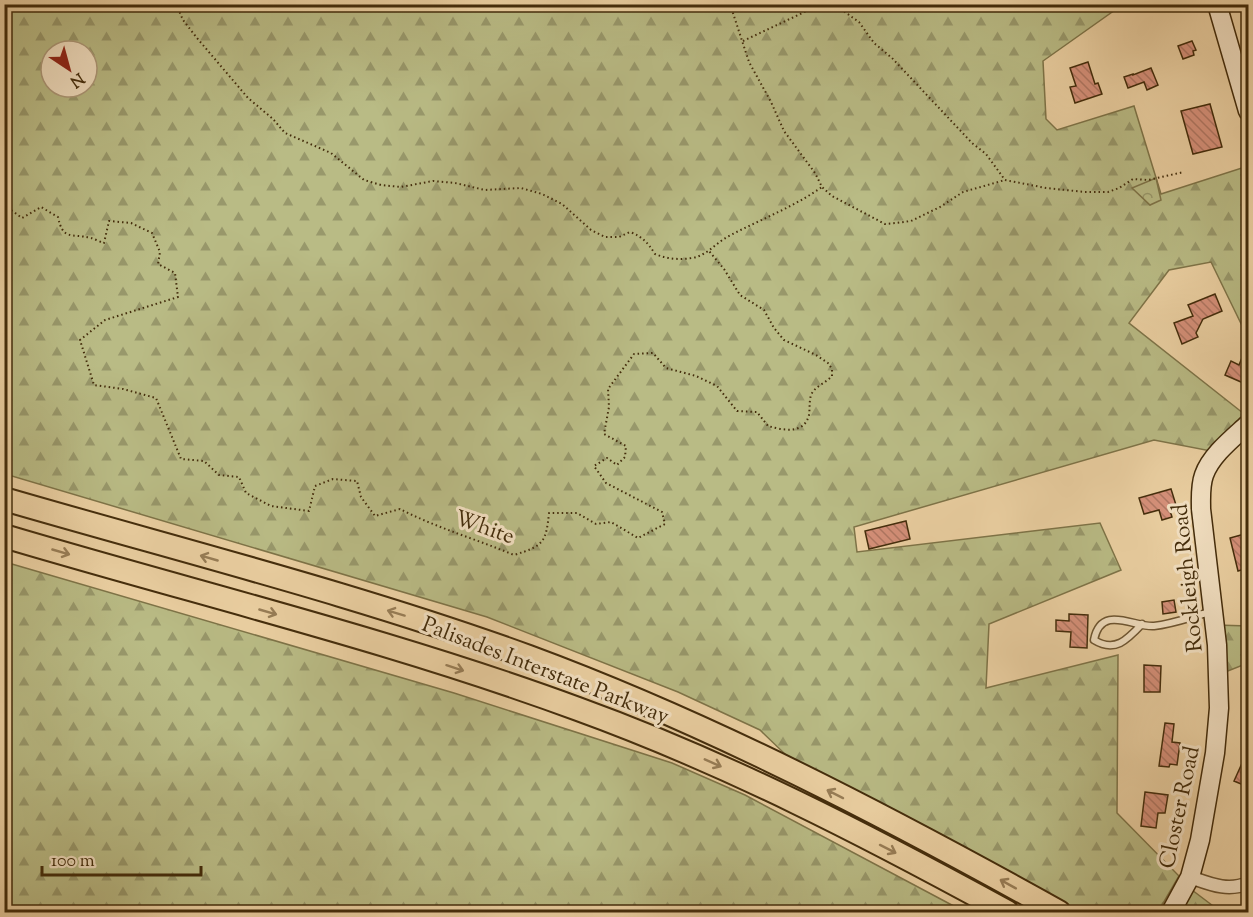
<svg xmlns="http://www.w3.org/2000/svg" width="1253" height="917" font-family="'Sorts Mill Goudy',serif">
  <defs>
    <pattern id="forest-firs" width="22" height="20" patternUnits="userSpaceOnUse" patternTransform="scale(1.5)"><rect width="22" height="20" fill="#b9bb85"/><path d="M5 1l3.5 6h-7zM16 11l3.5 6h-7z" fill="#98986b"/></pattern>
    <pattern id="park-crowns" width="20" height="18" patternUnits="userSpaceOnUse" patternTransform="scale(1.5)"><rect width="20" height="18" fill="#b9bb85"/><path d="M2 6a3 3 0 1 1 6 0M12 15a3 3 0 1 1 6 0" fill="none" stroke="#98986b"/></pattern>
    <pattern id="building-back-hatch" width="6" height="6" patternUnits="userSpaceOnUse" patternTransform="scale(1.5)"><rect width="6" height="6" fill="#d7917b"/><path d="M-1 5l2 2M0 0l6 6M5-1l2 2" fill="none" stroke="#b07763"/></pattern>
  </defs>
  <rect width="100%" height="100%" fill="#ecd1a3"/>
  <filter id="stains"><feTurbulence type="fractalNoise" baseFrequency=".00333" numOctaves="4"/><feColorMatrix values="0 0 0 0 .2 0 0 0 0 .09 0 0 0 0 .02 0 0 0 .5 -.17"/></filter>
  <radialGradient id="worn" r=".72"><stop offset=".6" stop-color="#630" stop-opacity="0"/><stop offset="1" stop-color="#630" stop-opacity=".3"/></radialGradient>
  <path fill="url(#forest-firs)" stroke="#7e7448" stroke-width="1.5" fill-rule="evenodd" d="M4,5H1122L1043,61L1046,119L1057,130L1134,106L1161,194L1248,166V338L1211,262L1169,270L1129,323L1248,417L1216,452L1154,440L854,527L857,552L1100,523L1121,570L989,624L986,688L1118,655L1117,813L1179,876L1158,912H1079L787,756L760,730L678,692L487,617L5,474ZM51,51H87V87H51Z
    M5,562L454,693L672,763L745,795L965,912H5Z
    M1216,625L1248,626V663L1218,675Z
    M1192,890L1221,912H1179Z"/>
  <path fill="url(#park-crowns)" stroke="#7e7448" stroke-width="1.5" d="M1156,178L1161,200L1150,205L1132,188Z"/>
  <path fill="url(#building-back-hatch)" stroke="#432c0b" stroke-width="1.5" d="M1192,41L1196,50L1193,51L1194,55L1183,59L1178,46Z
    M1088,62L1095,84L1098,83L1102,94L1075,103L1070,87L1076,86L1070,68Z
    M1151,68L1158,85L1147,90L1144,82L1128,88L1124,77L1133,74V75Z
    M1210,104L1222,147L1193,154L1181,111Z
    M1215,294L1222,311L1203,319L1196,333L1198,337L1182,344L1174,323L1193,316L1188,305Z
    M1248,343V385L1225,375L1231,361L1239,365Z
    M1171,489L1176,505L1169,507L1172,517L1162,520L1159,510L1144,514L1139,498Z
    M906,521L910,539L869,549L865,531Z
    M1248,533V568L1238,571L1230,538Z
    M1174,600L1176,612L1163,614L1162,602Z
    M1069,614L1088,615L1087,648L1070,647L1071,632L1056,631V620L1069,621Z
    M1144,665L1161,666L1160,692H1144Z
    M1165,723L1174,724L1172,742L1180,743L1177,765L1170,764L1169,767L1159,766Z
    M1248,750V780L1246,786L1234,781Z
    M1145,792L1168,795L1165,813H1158L1156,828L1141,826Z"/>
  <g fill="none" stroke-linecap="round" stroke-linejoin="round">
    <g stroke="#6d5531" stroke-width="9">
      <path id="lane" d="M1142,624C1127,640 1115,653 1094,640C1101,603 1135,628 1154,626C1173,624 1191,617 1210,612"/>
    </g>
    <g stroke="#6d5531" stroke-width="15">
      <path id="street" d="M1190,877C1210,884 1228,892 1248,883"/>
    </g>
    <g stroke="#432c0b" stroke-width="21">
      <path id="secondary" d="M1217,4L1248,111
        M1171,912L1190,877L1200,840L1215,753L1219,708L1217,645L1201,509C1201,498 1200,486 1204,475C1211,455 1233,438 1248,424"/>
    </g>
    <g stroke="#432c0b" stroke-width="26">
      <path id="highway" d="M4,499C179,550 359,595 529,657C713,725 888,817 1059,912
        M4,536C195,593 391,640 578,709C727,763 868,836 1007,912"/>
    </g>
    <path stroke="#432c0b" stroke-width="2" stroke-dasharray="1.5 3" stroke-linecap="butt" d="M176,4L183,20L197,38L248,98L273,119L285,133L331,153L364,180L381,185L401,187L433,181L455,183L485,190L521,188L542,194L562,204L591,230L605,237H619L630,232C643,237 648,243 655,254C667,259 679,260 692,258C706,256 715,244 727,237C759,220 792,208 822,187
      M730,4L749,62L771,102L784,131L815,173L822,187L832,196L885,224L896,223L911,221L940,207L963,192L1005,180
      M840,4L842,10L859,22L874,43L892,58L972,143L986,154L1005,180
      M743,41L813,8L840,5
      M1005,180L1046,188L1085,192H1108L1119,188L1133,179L1148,180L1184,172
      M4,199L11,210L22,218L41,207L58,217C63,241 71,233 91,238C95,239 100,242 104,243L109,221L131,223L152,233L160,252L158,264L175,273L178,297L105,320L80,340L94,385L123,389L156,398L181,459L204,461L219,475L239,477L246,493L271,506L309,511L315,486L333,479L357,481L361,497L375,516L400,509C437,528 476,539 514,555C543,546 546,543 549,513H577L596,524L611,522L638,538L665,524L662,512L606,483L594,466L607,458L617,465L625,457L626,446L604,434L609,407L608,389L634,354L653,353L666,368L696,376L717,386L737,411L757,412L768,426C782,430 804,435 809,415C810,408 809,402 811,395C815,386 826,383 832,376V369L828,363L816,355L784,340L774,328L764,310L740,295L724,269L709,251"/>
    <use href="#lane" stroke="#f3e1c3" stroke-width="6"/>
    <use href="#street" stroke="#f3e1c3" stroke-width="12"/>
    <use href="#secondary" stroke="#f3e1c3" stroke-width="18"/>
    <use href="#highway" stroke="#ecd1a3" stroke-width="22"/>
  </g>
  <defs><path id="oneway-shaft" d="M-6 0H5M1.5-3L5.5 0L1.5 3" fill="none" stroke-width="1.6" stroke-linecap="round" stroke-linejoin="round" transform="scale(1.5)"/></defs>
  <g stroke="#987e57">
    <use href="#oneway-shaft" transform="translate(61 552) rotate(16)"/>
    <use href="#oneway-shaft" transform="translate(209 558) rotate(-164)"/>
    <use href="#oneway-shaft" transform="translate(268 612) rotate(16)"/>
    <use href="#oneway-shaft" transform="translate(396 613) rotate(-163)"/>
    <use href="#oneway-shaft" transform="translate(455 668) rotate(18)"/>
    <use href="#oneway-shaft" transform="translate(713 763) rotate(24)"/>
    <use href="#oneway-shaft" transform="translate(835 794) rotate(-153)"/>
    <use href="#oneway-shaft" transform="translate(888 849) rotate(27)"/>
    <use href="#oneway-shaft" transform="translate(1008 884) rotate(-151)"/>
  </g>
  <g text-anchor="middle" stroke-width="6" stroke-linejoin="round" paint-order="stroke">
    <g font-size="22" fill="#432c0b" stroke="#f3e1c3">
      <text transform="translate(485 526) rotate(19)" y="8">White</text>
      <text transform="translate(1186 578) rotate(-96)" y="8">Rockleigh Road</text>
      <text transform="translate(546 669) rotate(21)" y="8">Palisades Interstate Parkway</text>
      <text transform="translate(1178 807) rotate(-78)" y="8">Closter Road</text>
    </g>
  </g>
  <rect width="1253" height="917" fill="none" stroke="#ecd1a3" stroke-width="24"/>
  <rect x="6" y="6" width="1241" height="905" fill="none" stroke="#432c0b" stroke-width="3"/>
  <rect x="12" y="12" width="1229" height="893" fill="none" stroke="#432c0b" stroke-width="1.5"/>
  <g transform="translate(69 69) rotate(144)"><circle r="28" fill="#f3e1c3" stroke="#ad9979" stroke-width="1.5"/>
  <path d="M0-4.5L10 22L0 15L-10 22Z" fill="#8f2418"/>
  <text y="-9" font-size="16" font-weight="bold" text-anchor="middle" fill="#432c0b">N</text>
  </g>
  <path d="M42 866v9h159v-9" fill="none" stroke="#432c0b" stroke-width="3"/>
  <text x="51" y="866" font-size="18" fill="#432c0b" stroke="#f3e1c3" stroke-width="4.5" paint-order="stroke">100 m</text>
  <rect width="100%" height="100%" filter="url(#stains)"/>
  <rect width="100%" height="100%" fill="url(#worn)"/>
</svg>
